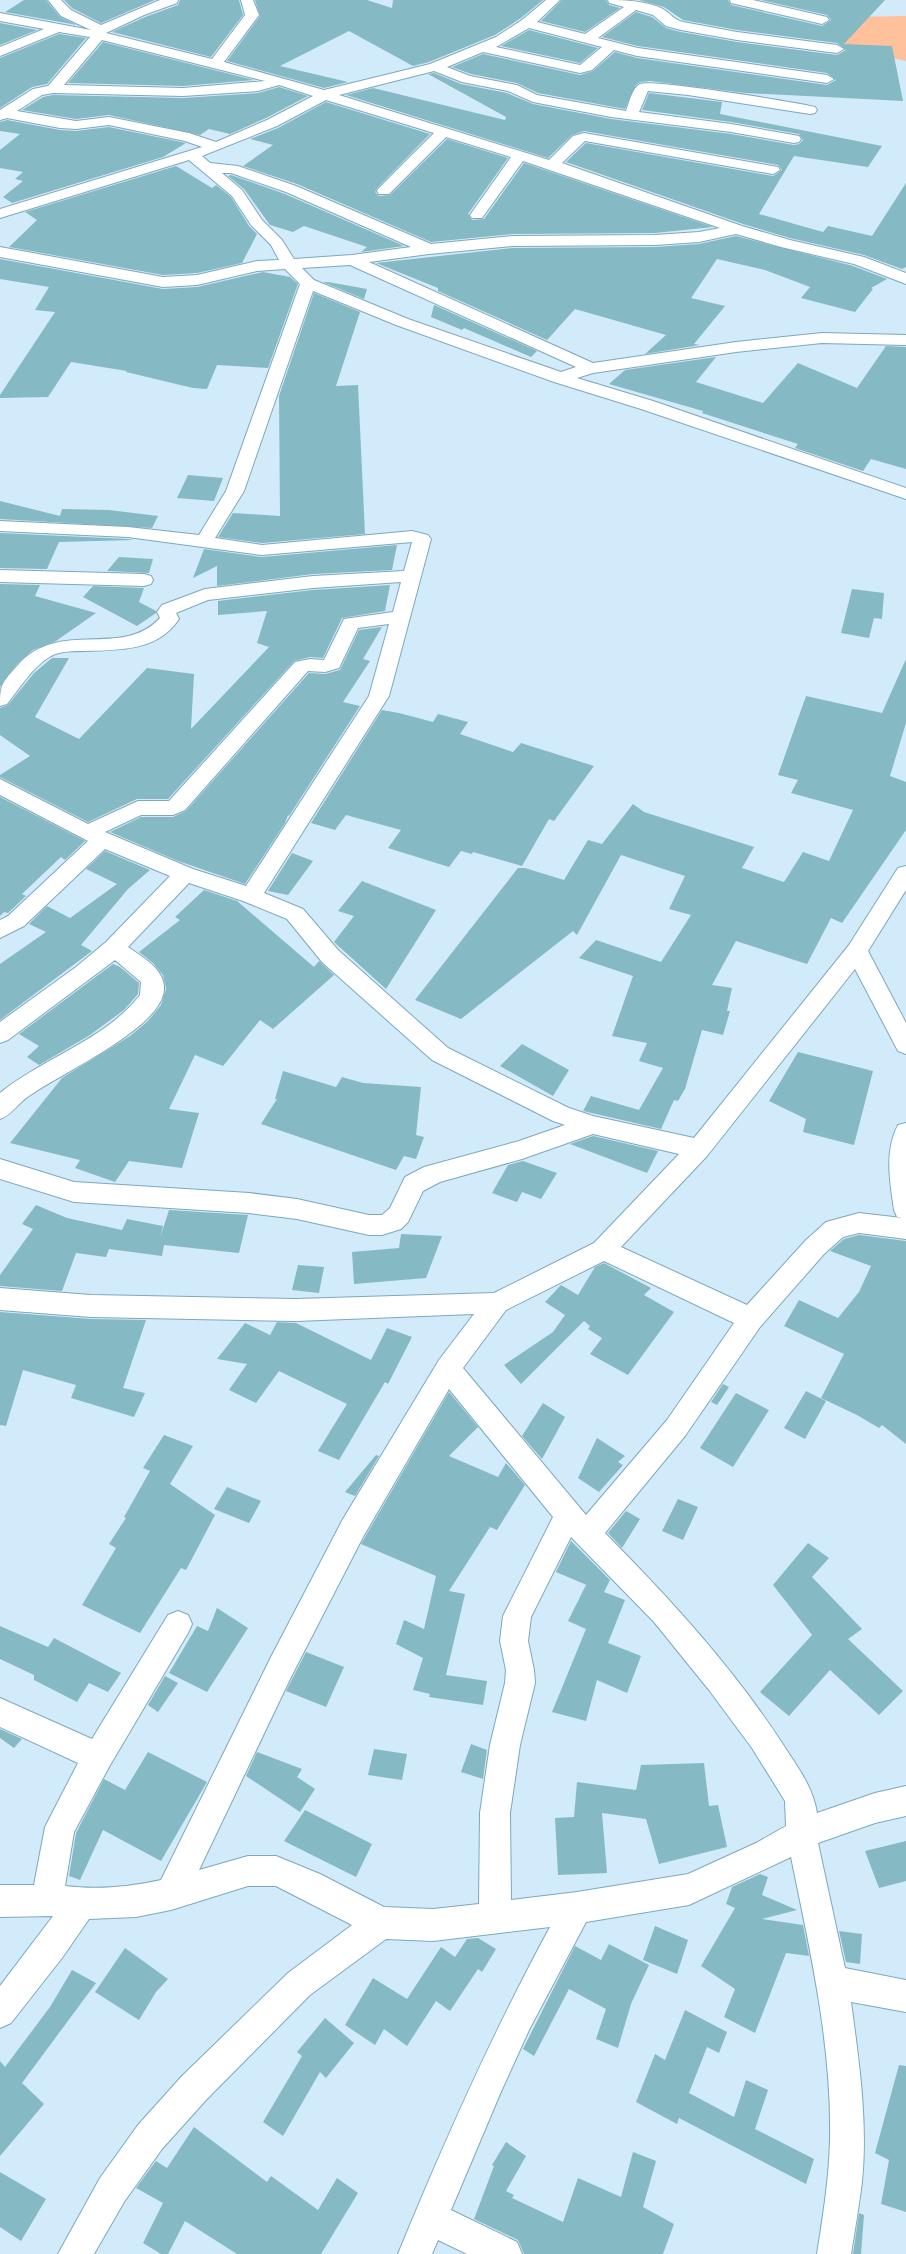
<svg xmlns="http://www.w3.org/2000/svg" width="906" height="2254" font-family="Lato,sans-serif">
  <rect width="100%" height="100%" fill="#d1ebfa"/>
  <path fill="#ffc09c" d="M906,16V61L844,47L845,17Z"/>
  <path fill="#85bac4" d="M24,0H46L60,17L77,25L5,12Z
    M64,0H155L101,23L72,8Z
    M180,0H239L243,15L211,57L112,32L145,17L178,5Z
    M255,0H367L392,8L393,0H543L521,18L495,35L429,62L413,66L349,31L280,66L348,82L324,88L227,61L260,16Z
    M562,0H606L609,5L620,8L585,32L541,21Z
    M639,0H728L731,5L822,26L831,20L827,15L761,0H885L844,44L892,46L903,101L745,93L650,81L640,82L636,85L625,109L538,93L517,83L471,74L452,67L483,54L580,75L593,71L615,52L637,58L827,85L836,80L827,73L638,46L602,37L636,12L652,17L666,28L681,32L737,42L837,55L846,50L837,43L737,30L683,20L664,7Z
    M0,23L37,30L0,45Z
    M529,30L598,48L580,63L501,46Z
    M59,34L86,38L47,84L32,87L0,108V58Z
    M103,42L254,80L183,86L68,83Z
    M434,73L461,84L507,93L533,104L611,119L731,134L794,145L799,144L803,140L799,134L731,122L642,110L649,93L722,102L720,114L882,146L868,167L794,156L759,214L823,232L828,226L872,236L906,183V267L902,269L864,255L790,238L743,224L566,162L586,143L773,176L782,170L778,165L584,131L572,135L548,158L346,95L373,88L505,120L506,117L428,74Z
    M279,87L308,96L266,118L230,134L209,129L200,135L109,115L76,119L22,110L43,97L53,95L183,98L258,93Z
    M326,102L430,134L378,187L375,192L379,196L390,195L447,139L508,158L468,214L472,220L484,219L524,163L713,227L655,233L512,234L431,242L297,184L243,166L273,145L250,139L278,128Z
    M7,120L60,130L76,131L109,127L186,143L163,157L12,203L3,197L23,181L15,179L23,172L0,168V150L20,134L0,131V122Z
    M176,166L212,188L216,185L231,197L249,226L257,234L242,263L197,273L163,275L9,247L37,220L25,212Z
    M231,175L285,194L404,246L361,252L367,247L304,226L293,232L270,225L244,189L228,176Z
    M736,236L853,266L887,279L871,288L873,289L855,312L801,298L810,287L765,270L717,259L691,298L725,306L694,344L700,345L645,354L666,335L575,309L547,340L438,291V288L376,263L512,248L655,247L699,244Z
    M0,259L163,289L197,287L263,272L290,277L298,284L268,368L217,365L207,389L193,388L126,372L127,371L71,362L48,397L0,398V395L55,312L35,310L49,287L0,279Z
    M323,282H328L367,289L364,299Z
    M314,293L360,312L336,386L358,385L365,534L262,543L218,537L233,513L280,516L279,396Z
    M434,305L537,351L531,357L464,328L462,330L431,317Z
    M886,346L906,347V469L871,459L863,471L795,448L798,444L702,413L703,411L609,384L625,370L716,357L696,382L763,403L798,363L857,388Z
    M188,475L223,478L214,501L177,498Z
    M0,501L60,516L62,509L109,510L158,516L152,528L0,519Z
    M0,533L128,539L134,540L59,542L47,569L0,568Z
    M397,545L392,570L313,574L217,586V566L193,578L204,549L262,557Z
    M119,557L153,559L149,573L107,571Z
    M0,584L40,585L35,596L96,613L56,641L33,650L16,665L0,687Z
    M390,585L385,611L342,618L323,658L310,657L294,661L168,799H137L88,822L0,777V775L30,756L0,735V708L8,705L34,673L52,658H69L35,717L79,739L147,668L194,674L191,729L269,647L257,643L267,611L218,615V601L313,590Z
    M93,586L144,588L139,602L156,611V613L137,626L83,597Z
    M852,589L884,593L882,619L874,618L869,638L841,633Z
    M382,627L363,659L370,661L343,702L360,706L289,816L288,815L285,823L245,884L178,861L110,832L141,817H173L186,811L309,673L325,674L340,670L359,630Z
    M906,659V723L890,776L906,782V830L842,923L831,918L807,964L736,941L712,985L732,988L727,1011H730L723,1035L702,1030L685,1089L678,1101L674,1100L661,1129L583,1111L591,1096L639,1110L663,1068L639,1061L647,1043L612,1036L633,976L579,958L596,940L661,962L691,915L669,909L685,876L621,855L577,935L573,931L461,1019L415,1000L518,868H525L564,880L588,840L602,844L633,804L644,812L754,847L742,868L784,882L803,852L829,861L853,810L791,793L798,780L778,775L806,696L882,713Z
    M382,710L399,713L433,722L438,714L468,722L460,734L513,752L521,743L594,766L554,821L549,819L522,866L473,852L472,854L461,851L449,867L388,848L401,830L346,815L335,830L311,823Z
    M0,797L85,841L65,860L61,857L22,894L26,896L8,913L4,912L0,916Z
    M105,851L150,870L128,889L81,945L92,951L0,1020V964L46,932L29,924L47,906L70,918L117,884L86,869Z
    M292,853L313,861L288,895L268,891Z
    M362,881L436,910L386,989L334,942L354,916L338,911Z
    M204,890L237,901L314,967L319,961L334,975L273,1029L260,1020L223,1066L195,1055L169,1109L199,1113L182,1168L129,1161L115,1182L75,1168L80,1160L10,1143L62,1078L130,1036L148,1021L161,1005L166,989L163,975L153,963L139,952L180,920L175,917Z
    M113,964L120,967L139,983L138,994L124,1010L90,1035L39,1065L27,1057L39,1046L19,1034Z
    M522,1044L569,1070L553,1096L500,1066Z
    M798,1052L873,1071L854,1145L803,1132L806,1119L769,1101Z
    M283,1071L336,1087L342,1077L363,1083L421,1087L416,1135L424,1137L416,1159L404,1156L396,1170L261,1124L277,1099H275Z
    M593,1136L658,1151L647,1173L570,1144Z
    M523,1161L557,1173L541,1199L522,1192L517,1202L492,1193L508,1165Z
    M36,1205L67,1218L122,1230L127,1219L163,1226L160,1238L169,1210L248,1215L239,1253L164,1245L162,1256L109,1249L106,1257L76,1253L62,1291L0,1286V1275L33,1229L22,1224Z
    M401,1234L442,1236L426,1278L354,1284L352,1252L399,1248Z
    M859,1235L906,1241V1444L882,1425L879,1428L857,1415L821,1398L844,1354L784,1326L799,1300L838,1318L859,1292L871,1266L830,1251L844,1239Z
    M604,1263L651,1288L644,1295L674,1312L628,1375L590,1354L602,1338L588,1329L590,1326L584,1321L521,1384L504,1365L553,1332L565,1315L545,1302L561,1285L578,1295L595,1267Z
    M298,1265L324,1267L319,1293L292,1290Z
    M0,1312L91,1319L146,1320L123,1388L145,1393L134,1417L71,1398L76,1385L23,1370L6,1426L0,1425Z
    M277,1322L296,1323L371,1360L387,1328L412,1337L388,1384L385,1382L339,1460L318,1451L347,1404L279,1371L256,1403L229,1390L247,1364L217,1359L245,1323L270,1335Z
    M723,1384L729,1387L717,1405L711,1402Z
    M806,1391L826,1401L805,1439L784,1428Z
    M449,1392L478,1427L449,1456L498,1477L506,1463L525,1485L497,1530L490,1527L449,1591L465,1594L446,1675L487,1681L483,1705L429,1697L430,1694L413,1690L423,1658L396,1644L404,1620L424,1629L436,1576L361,1544Z
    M736,1393L769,1410L733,1467L700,1448Z
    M543,1403L565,1417L542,1459L522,1436Z
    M164,1435L193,1446L170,1484L215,1515L186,1570L181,1568L140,1633L82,1605L116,1548L109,1544L126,1518L124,1517L150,1471L143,1468Z
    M597,1438L625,1456L618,1462L623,1465L599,1492L578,1478Z
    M376,1455L379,1456L355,1496L345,1492Z
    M227,1487L261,1501L249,1523L214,1509Z
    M678,1499L698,1507L683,1540L662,1531Z
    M626,1511L640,1519L622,1548L608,1533Z
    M571,1541L610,1580L604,1592L625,1600L608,1643L641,1656L627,1693L597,1680L586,1721L552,1712L586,1629L568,1621L586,1585L589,1586L556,1572Z
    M808,1543L829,1558L812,1577L862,1629L848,1639L903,1691L879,1715L830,1670L789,1716L760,1692L812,1635L773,1585Z
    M217,1608L248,1628L207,1692L169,1673L197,1626L208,1631Z
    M0,1626L48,1647L54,1638L121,1673L108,1692L89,1683L77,1702L34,1680V1675L0,1659Z
    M306,1652L344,1667L326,1707L286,1691Z
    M165,1676L178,1683L158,1712L148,1705Z
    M0,1729L22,1739L14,1748L0,1738Z
    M471,1744L487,1750L483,1779L461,1772Z
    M374,1749L407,1754L402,1780L368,1775Z
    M148,1752L207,1782L161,1861L103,1830L80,1880L69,1876L76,1833L104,1779L125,1790Z
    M257,1752L302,1769L297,1777L315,1789L300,1812L246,1776Z
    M704,1763L709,1806L718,1805L727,1847L659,1864L646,1819L602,1813L607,1873L558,1875L555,1818L574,1817L577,1782L636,1790L641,1765Z
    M305,1810L372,1844L356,1877L284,1841Z
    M906,1841V1881L879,1888L865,1851Z
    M760,1874L768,1877L762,1895L797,1910L762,1919L803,1925L809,1956L786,1953L755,2033L724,2017L735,1989L701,1966L735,1908L726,1904L732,1887Z
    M655,1926L688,1940L677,1974L643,1960Z
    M839,1931L862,1934L860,1964L846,1962Z
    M478,1938L496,1949L482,1972L478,1969L450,2011L436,2001L407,2046L384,2029L375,2045L345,2025L373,1978L407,1999L441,1947L455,1957L467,1939Z
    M609,1944L649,1965L631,2004L618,2048L596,2039L606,2009L569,1989L534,2056L523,2049L575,1946L601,1960Z
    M125,1948L168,1979L156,1992L139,2020L95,1992Z
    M72,1970L96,1983L22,2083L44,2104L0,2156V2061L5,2067L50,2007Z
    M685,2010L727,2032L719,2053L707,2047L689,2093L734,2117L746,2080L768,2090L755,2129L814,2159L806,2184L679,2118L677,2124L636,2102L655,2054L665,2060Z
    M325,2018L354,2043L326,2078L320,2072L283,2136L263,2122L302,2056L297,2052Z
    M899,2065L906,2066V2212L881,2204L889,2160L875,2153Z
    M194,2127L267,2182L271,2176L318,2210L337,2178L358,2193L321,2254H237L185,2221L168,2254H161L143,2243L163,2203L136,2188L156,2161L167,2168Z
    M506,2142L526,2156L506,2191L514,2195L512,2198L563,2222L578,2178L621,2197L633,2152L656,2161L643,2207L674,2224L663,2254H524L518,2240L474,2219L494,2166L492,2165Z
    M0,2172L46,2199L21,2241L0,2227Z
    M859,2213L864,2215L861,2254H853Z"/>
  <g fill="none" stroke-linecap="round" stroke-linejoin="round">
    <g stroke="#7da8be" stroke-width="2">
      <path id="street" d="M48,0H61L71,10L101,25L160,0H178L177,3L144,15L106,33L212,59L245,15L241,0H253L259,15L224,62L324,90L430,64L496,37L522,20L546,0H560L537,22L585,34L624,7L609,3L608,0C626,0 647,1 663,9C671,14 674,20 683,22L737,32L837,45L844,49L837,53L737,40L681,30L666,26L653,15L636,10L598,38L638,48L827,75L834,79L827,83L637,56L614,50L592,70L580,73L483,52L447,67L470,76L517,85L537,95L626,111C629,103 632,88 640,84C652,79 794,102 815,107L817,110L815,113L810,114L688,95L648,91L639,112L731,124L799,136L801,139L799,142L794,143L731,132L611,117L533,102L508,91L462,82L434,71L339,95L549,160L573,136L584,133L778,167L780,170L773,174L585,141L562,163L742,226L790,240L864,257L906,273V284L854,264L781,247L736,234L699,242L655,245L512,246L429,254L369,262L593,363L736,342L822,333L906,335V345L822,343L736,352L593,373L577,378L653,401L906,488V499L641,409L554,382L396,325L313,291L244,491L215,538L262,545L412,531L428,535L431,539L389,696L264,893L303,909L338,950L448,1048L569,1108L593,1116L694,1138L849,945L898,868L906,866V890L868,951L906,1023V1054L898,1051L855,969L707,1156L621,1247L747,1305L806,1240L826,1222L859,1213L902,1218L897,1217L894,1210C890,1182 884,1152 898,1125L906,1123V1239L859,1233L843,1237L824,1254L760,1327L685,1436L605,1533C670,1599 733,1667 784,1746C798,1768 813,1787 817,1813L875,1793L906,1786V1816L875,1823L818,1843L845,1968L906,1980V2012L851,2002C859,2061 868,2122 862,2182C859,2206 855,2230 851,2254H817C823,2216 829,2179 830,2140C832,2045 810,1950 791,1857L689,1905L586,1922L529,2030L500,2094L451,2210L517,2242L522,2254H467L438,2240L432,2254H398C444,2142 492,2034 550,1927L433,1941L386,1939L310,1995L206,2100L162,2149L124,2202L94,2254H58L100,2178L138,2125L182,2076L288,1973L352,1925L276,1886H248L171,1910L136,1917L89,1919L62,1958L11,2023L0,2028V1986L53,1916L0,1917V1885H34L45,1827L78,1763L0,1727V1698L92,1739L168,1615L178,1611L188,1615L192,1624L188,1633L109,1767L74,1832L65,1886C97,1890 130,1887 161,1880L271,1657L343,1519L439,1360L474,1314L296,1321L91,1317L0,1310V1288L91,1295L296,1299L494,1293L594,1243L679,1154L593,1134L522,1159L440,1182L423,1191L408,1222L401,1229L382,1235H369L297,1219L249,1213L74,1202L0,1179V1159L74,1182L249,1193L297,1199L369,1215H382L390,1208L405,1177L424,1167L519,1141L565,1125L553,1121L432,1060L322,962L287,919L243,901L189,883L128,947C142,957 165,969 164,989C163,1028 59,1074 29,1096C18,1103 12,1115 0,1119V1093C44,1057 104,1041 140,995L141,982L115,960L8,1040L0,1043V1022L76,967L106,942L170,876L105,849L24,926L0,938V920L8,916L88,841L0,795V779L88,824L138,801H169L295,662L310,659L324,660L344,619L393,612L401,582L313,588L208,600L176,613L179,619C158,651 120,650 85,651C74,651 61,651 51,656C32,667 20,688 7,704L0,706C0,684 2,683 17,666C60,617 121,660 160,618L157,612L162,605L205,589L313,576L404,571L412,542L262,555L128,537L0,531V521L128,527L199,535L226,491L300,284L285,269L257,271L197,285L163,287L0,257V247L163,277L197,275L257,261L279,260L271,245L251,225L232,196L189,160L0,218V209L202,147L185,141L109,125L76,129L60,128L7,118L0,120V110L33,89L48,86L90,37L59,32L0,56V47L44,29L0,21V13L91,30L61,16ZM529,28L602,47L580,65L496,47ZM102,40L265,81L183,88L64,85ZM279,85L313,96L267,120L216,142L189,133L109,117L76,121L17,111L42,95L53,93L183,96L258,91ZM326,100L434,133L379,188L377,191L379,194H389L446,137L511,157L470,215L472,218H482L523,161L720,228L699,232L655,235L512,236L431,244L296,186L238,166L210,163L202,156L277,126ZM222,173H231L286,192L411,247L352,255L294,259L282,240L262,220L242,190ZM350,265L576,367L561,372L408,319L314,280L302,268ZM389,624L369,696L246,886L193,869L105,832L141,815H173L185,810L308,671L325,672L339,668L358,628ZM604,1261L734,1323L667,1420L586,1515L463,1368L506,1310ZM449,1389L553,1517L503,1616L500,1641L506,1670L505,1683L490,1745L480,1813L479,1904L433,1909L384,1907L320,1874L276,1856H248L199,1870L291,1677L363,1537ZM571,1537L654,1622L709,1690L752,1748L785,1801L786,1826L756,1843L688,1874L577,1892L511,1900L510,1813L520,1745L535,1683L534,1670L528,1641L531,1617Z
        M730,0H753L827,17L829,20L822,24L731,3Z
        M0,570L144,574L151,576L153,580L151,584L144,586L0,582Z"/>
    </g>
    <use href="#street" fill="#fff" fill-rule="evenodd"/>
  </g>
</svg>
